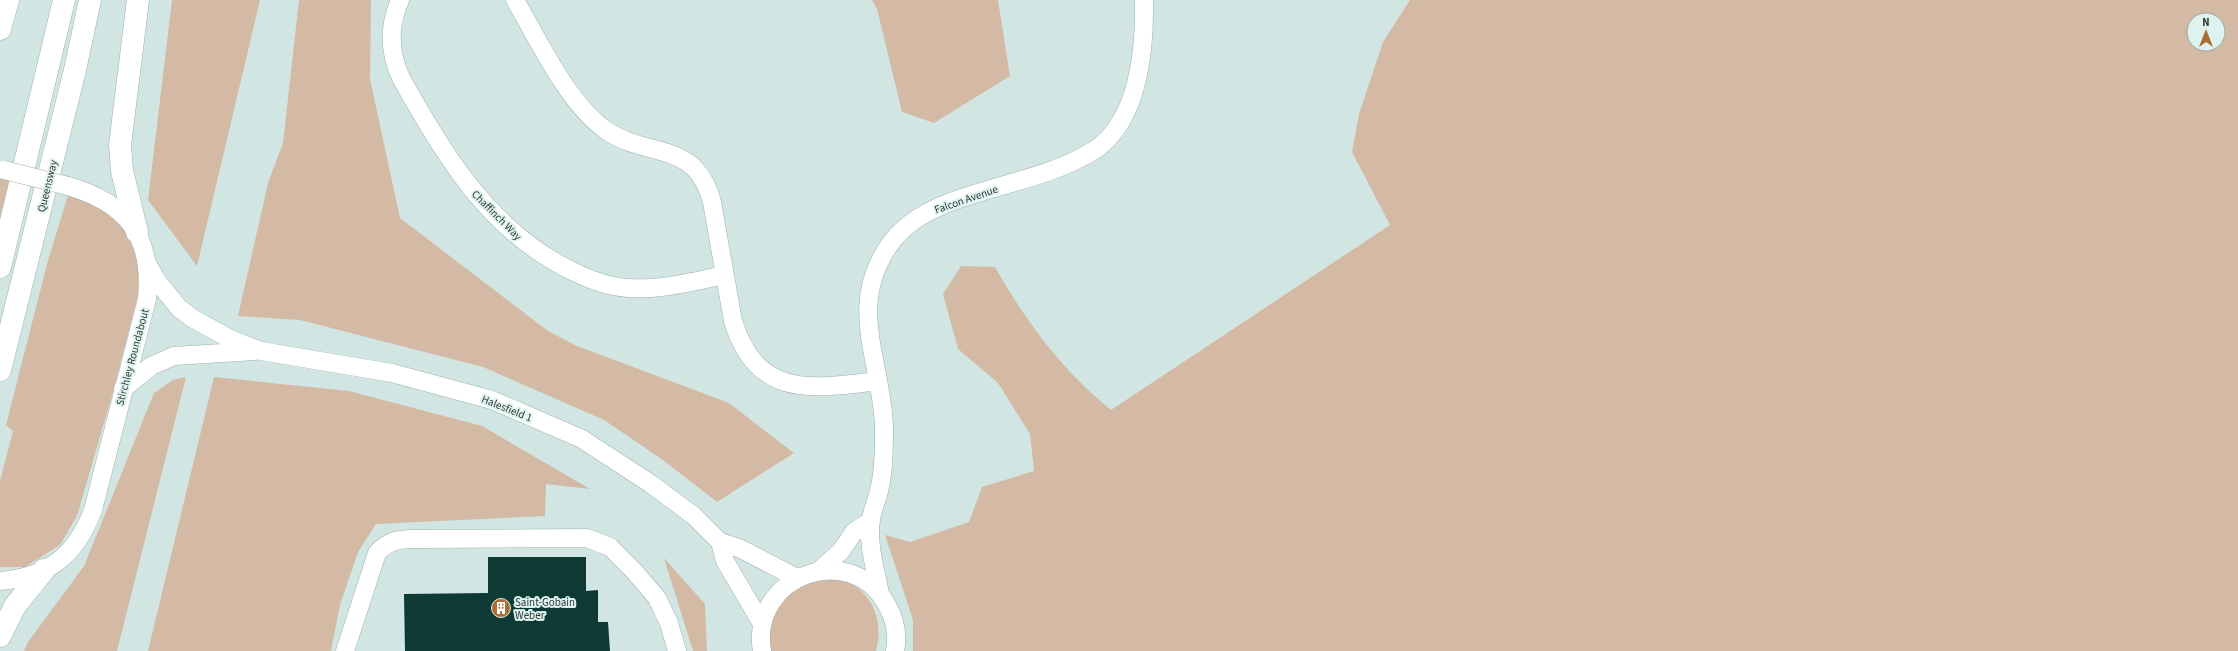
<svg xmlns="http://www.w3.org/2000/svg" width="2238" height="651" font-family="'Source Sans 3',sans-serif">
  <rect width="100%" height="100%" fill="#d1e6e2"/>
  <path fill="#d4baa5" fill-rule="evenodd" d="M172,0H260L197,266L148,200Z
    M299,0H371L370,79L400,218L548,331L577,346L729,403L794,453L717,502L663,460L604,420L483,367L300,320L238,316L268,183L283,143Z
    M872,0H998L1010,76L934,123L902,112L877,9Z
    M1410,0H2238V651H913V620L885,535L910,542L969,522L982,487L1034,471L1030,434L998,383L958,349L943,294L961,266L995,267C1027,323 1061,369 1111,410L1390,225L1352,152L1359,114L1383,42ZM2194,20H2218V44H2194Z
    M0,178L16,181L0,240Z
    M69,192L101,202L125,225L140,257L138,295L113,392L77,516L60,545L25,567H0V481L13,431L6,425L47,264Z
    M186,377L117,651H24L28,642L84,566L154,393L173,380Z
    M214,377L349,391L482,426L590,489L546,484L545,516L376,524L358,552L340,605L331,651H148Z
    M664,558L705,604L707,651H693Z
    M808,579C818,579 833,577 842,580C873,590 884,622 876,651H771L768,636L775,605Z"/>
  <path fill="#0f3934" d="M488,557H586V591L598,590V622H608L610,651H405L404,594L488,593Z"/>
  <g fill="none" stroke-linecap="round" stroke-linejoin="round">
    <g stroke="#9db1ad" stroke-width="19">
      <path id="minor" d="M400,0C388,27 389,52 401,78C443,154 489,230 570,270C588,279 607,287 628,288C660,290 692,282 724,275
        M515,0C539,41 568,104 607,131C649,159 695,139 712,202L733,321C757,399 811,389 878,381
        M147,263L157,281L179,308L192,318L230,339L261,351L392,373L492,400L582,439L651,484L694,516L720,542L739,548L797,578
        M123,389L151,366L174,356L255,351
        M720,542L725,561L762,624
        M819,571L841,551L854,532L870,521
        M0,581C49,577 76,555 93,510L147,299C153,236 127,203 68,186
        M880,594C876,571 867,543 871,520C872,510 877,500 879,491C884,470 884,448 884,427C882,361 846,306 890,244C907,220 934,207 962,198C1005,183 1054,175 1093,151C1139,122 1145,49 1144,0
        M345,651L377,553C388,541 398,539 414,539L587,538L610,547L634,571L657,598L669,623L677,651
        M762,651C749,575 853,538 888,607C895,620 898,636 895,651"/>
    </g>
    <g stroke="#9db1ad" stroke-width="23">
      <path id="highway" d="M0,29L8,0
        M137,232L122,171L120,145L138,0
        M0,267L64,0
        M0,370L75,70L90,0
        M0,636L15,606L44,570"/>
    </g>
    <use href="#minor" stroke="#fff" stroke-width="18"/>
    <use href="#highway" stroke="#fff" stroke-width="22"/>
    <g stroke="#9db1ad" stroke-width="19" stroke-linecap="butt">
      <path id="minor-bridge" d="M4,170L68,186"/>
    </g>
    <use href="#minor-bridge" stroke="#fff" stroke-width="18"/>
  </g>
  <defs>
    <g id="building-disc" transform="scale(1)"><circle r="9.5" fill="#ab6b33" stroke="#def3ef"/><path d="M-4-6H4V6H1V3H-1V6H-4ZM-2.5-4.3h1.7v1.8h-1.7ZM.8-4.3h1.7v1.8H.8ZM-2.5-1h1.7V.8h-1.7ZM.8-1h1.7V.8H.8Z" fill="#fff"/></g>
  </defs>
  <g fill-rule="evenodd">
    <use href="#building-disc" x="501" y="608"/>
  </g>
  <g text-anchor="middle" stroke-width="4" stroke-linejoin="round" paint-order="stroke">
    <g font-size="11" fill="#313937" stroke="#def3ef">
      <text transform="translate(47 186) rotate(-76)" y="4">Queensway</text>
      <text transform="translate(966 199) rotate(-19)" y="4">Falcon Avenue</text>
      <text transform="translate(497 215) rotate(45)" y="4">Chaffinch Way</text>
      <text transform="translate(132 357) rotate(-75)" y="4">Stirchley Roundabout</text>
      <text transform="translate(507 408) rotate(22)" y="4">Halesfield 1</text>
    </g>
    <g font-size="11" fill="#313937" stroke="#def3ef" text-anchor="start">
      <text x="515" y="606">Saint-Gobain<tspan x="515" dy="13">Weber</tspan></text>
    </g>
  </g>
  <g transform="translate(2206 32)"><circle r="19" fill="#def3ef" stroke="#99a9a5"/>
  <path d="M0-3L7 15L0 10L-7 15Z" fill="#ab6b33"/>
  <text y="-6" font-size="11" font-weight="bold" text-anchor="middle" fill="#313937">N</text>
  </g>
</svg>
